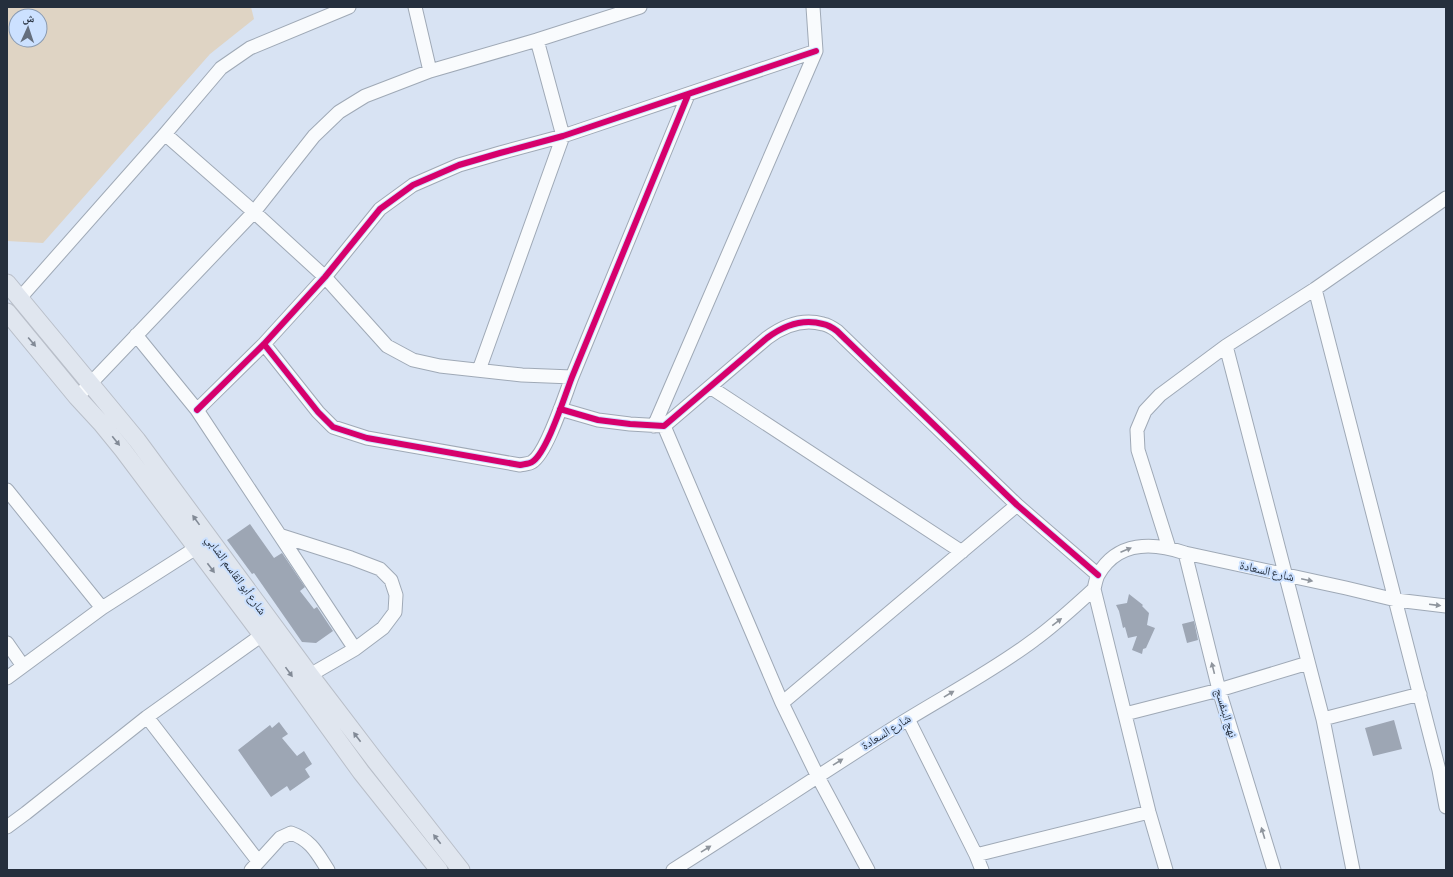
<svg xmlns="http://www.w3.org/2000/svg" width="1453" height="877" font-family="'Asap Condensed','Noto Naskh Arabic',sans-serif">
  <rect width="100%" height="100%" fill="#d8e3f3"/>
  <path fill="#dfd4c4" fill-rule="evenodd" d="M7,7H251L254,19L210,54L43,243L7,241ZM16,16H40V40H16Z"/>
  <path fill="#9da6b4" d="M250,524L274,558L282,553L305,587L300,591L314,609L317,607L333,631L316,643L302,642L254,573L252,574L227,540Z
    M1129,594L1143,605L1142,606L1149,613L1147,625L1155,628L1146,648L1143,649L1142,654L1132,650L1137,636L1128,638L1125,627L1123,628L1119,611L1116,605L1127,603Z
    M1194,621L1198,640L1187,643L1182,624Z
    M1394,720L1402,749L1373,756L1365,728Z
    M279,722L288,734L282,738L297,756L304,751L312,764L305,769L310,777L290,791L287,786L271,797L238,750L270,725L272,728Z"/>
  <g fill="none" stroke-linecap="round" stroke-linejoin="round">
    <g stroke="#9fa9b6" stroke-width="15">
      <path id="minor" d="M415,7L430,71
        M165,134L254,212L325,277L387,346L413,360L440,366L522,375L572,377
        M1315,289L1439,770L1446,807
        M20,298L165,134L221,68L250,48L349,7
        M136,335L197,410L355,649
        M264,344L318,412L333,427L367,438L520,465C524,464 529,464 532,462C547,453 565,395 572,377L688,95
        M1226,346L1323,719L1353,870
        M479,370L563,136L537,40
        M710,387L962,552
        M77,397L90,384L254,212L314,136L339,112L365,96L430,71L537,40L640,7
        M560,409L598,420L630,424L664,426L767,338C783,326 802,318 823,324C828,325 833,328 837,331L1017,505L1098,575
        M197,410L264,344L325,277L380,209L413,185L459,165L500,153L563,136L816,51
        M654,426L816,51L813,7
        M664,426L782,703L817,775L868,870
        M7,490L102,608
        M282,536L351,558L380,569L391,580L396,595L395,612L383,628L355,649L310,675
        M1169,548L1138,450L1137,430L1145,411L1160,395L1226,346L1315,289L1446,198
        M1185,553L1219,690L1274,870
        M7,643L23,666
        M7,678L102,608L196,548
        M782,703L1017,505
        M1125,714L1219,690L1308,663
        M147,717L258,861
        M908,719L976,855L982,870
        M1323,719L1420,694
        M7,827L26,813L147,717L262,635
        M976,855L1149,812
        M251,870L280,838L291,833C311,840 317,853 328,870
        M673,870C748,823 820,774 895,727C941,698 990,673 1034,640C1055,625 1074,607 1094,589
        M1166,870L1149,812L1094,589C1095,585 1096,579 1098,575C1117,541 1153,542 1185,553L1346,588L1396,600L1446,606"/>
    </g>
    <g stroke="#b9bfc9" stroke-width="19">
      <path id="major" d="M7,283L137,440L310,675L374,759L461,870
        M7,312L77,397L101,423L123,450L262,635L361,772L439,870"/>
    </g>
    <use href="#minor" stroke="#f9fbfd" stroke-width="13"/>
    <use href="#major" stroke="#e0e6ef" stroke-width="17"/>
    <g stroke="#cce1ff" stroke-width="8">
      <path id="cycleway" d="M264,344L318,412L333,427L367,438L520,465C524,464 529,464 532,462C547,453 565,395 572,377L688,95
        M560,409L598,420L630,424L664,426L767,338C783,326 802,318 823,324C828,325 833,328 837,331L1017,505L1098,575
        M197,410L264,344L325,277L380,209L413,185L459,165L500,153L563,136L816,51"/>
    </g>
    <use href="#cycleway" stroke="#d6006c" stroke-width="6"/>
  </g>
  <defs><path id="oneway-solid" d="M-6-.8H1V-3.2L6.5 0L1 3.2V.8H-6Z"/></defs>
  <g fill="#828a96">
    <use href="#oneway-solid" transform="translate(32 342) rotate(50)"/>
    <use href="#oneway-solid" transform="translate(116 441) rotate(51)"/>
    <use href="#oneway-solid" transform="translate(196 520) rotate(-126)"/>
    <use href="#oneway-solid" transform="translate(211 568) rotate(53)"/>
    <use href="#oneway-solid" transform="translate(289 672) rotate(54)"/>
    <use href="#oneway-solid" transform="translate(357 737) rotate(-127)"/>
    <use href="#oneway-solid" transform="translate(437 839) rotate(-128)"/>
  </g>
  <g fill="#8f959d">
    <use href="#oneway-solid" transform="translate(1126 550) rotate(-23)"/>
    <use href="#oneway-solid" transform="translate(1307 580) rotate(12)"/>
    <use href="#oneway-solid" transform="translate(1435 605) rotate(7)"/>
    <use href="#oneway-solid" transform="translate(1057 622) rotate(-37)"/>
    <use href="#oneway-solid" transform="translate(1213 668) rotate(-104)"/>
    <use href="#oneway-solid" transform="translate(949 694) rotate(-31)"/>
    <use href="#oneway-solid" transform="translate(838 762) rotate(-32)"/>
    <use href="#oneway-solid" transform="translate(1263 833) rotate(-107)"/>
    <use href="#oneway-solid" transform="translate(706 849) rotate(-32)"/>
  </g>
  <g text-anchor="middle" stroke-width="4" stroke-linejoin="round" paint-order="stroke">
    <g font-size="12" fill="#252f3d" stroke="#cce1ff">
      <text transform="translate(1267 571) rotate(13)" y="4">شارع السعادة</text>
      <text transform="translate(236 575) rotate(54)" y="4">شارع أبو القاسم الشابي</text>
      <text transform="translate(1226 713) rotate(73)" y="4">نهج البنفسج</text>
      <text transform="translate(886 732) rotate(-32)" y="4">شارع السعادة</text>
    </g>
  </g>
  <rect width="1453" height="877" fill="none" stroke="#252f3d" stroke-width="16"/>
  <g transform="translate(28 28) rotate(3)"><circle r="19" fill="#cce1ff" stroke="#899ab1"/>
  <path d="M0-3L7 15L0 10L-7 15Z" fill="#646e7d"/>
  <text y="-6" font-size="11" font-weight="bold" text-anchor="middle" fill="#252f3d">ش</text>
  </g>
</svg>
